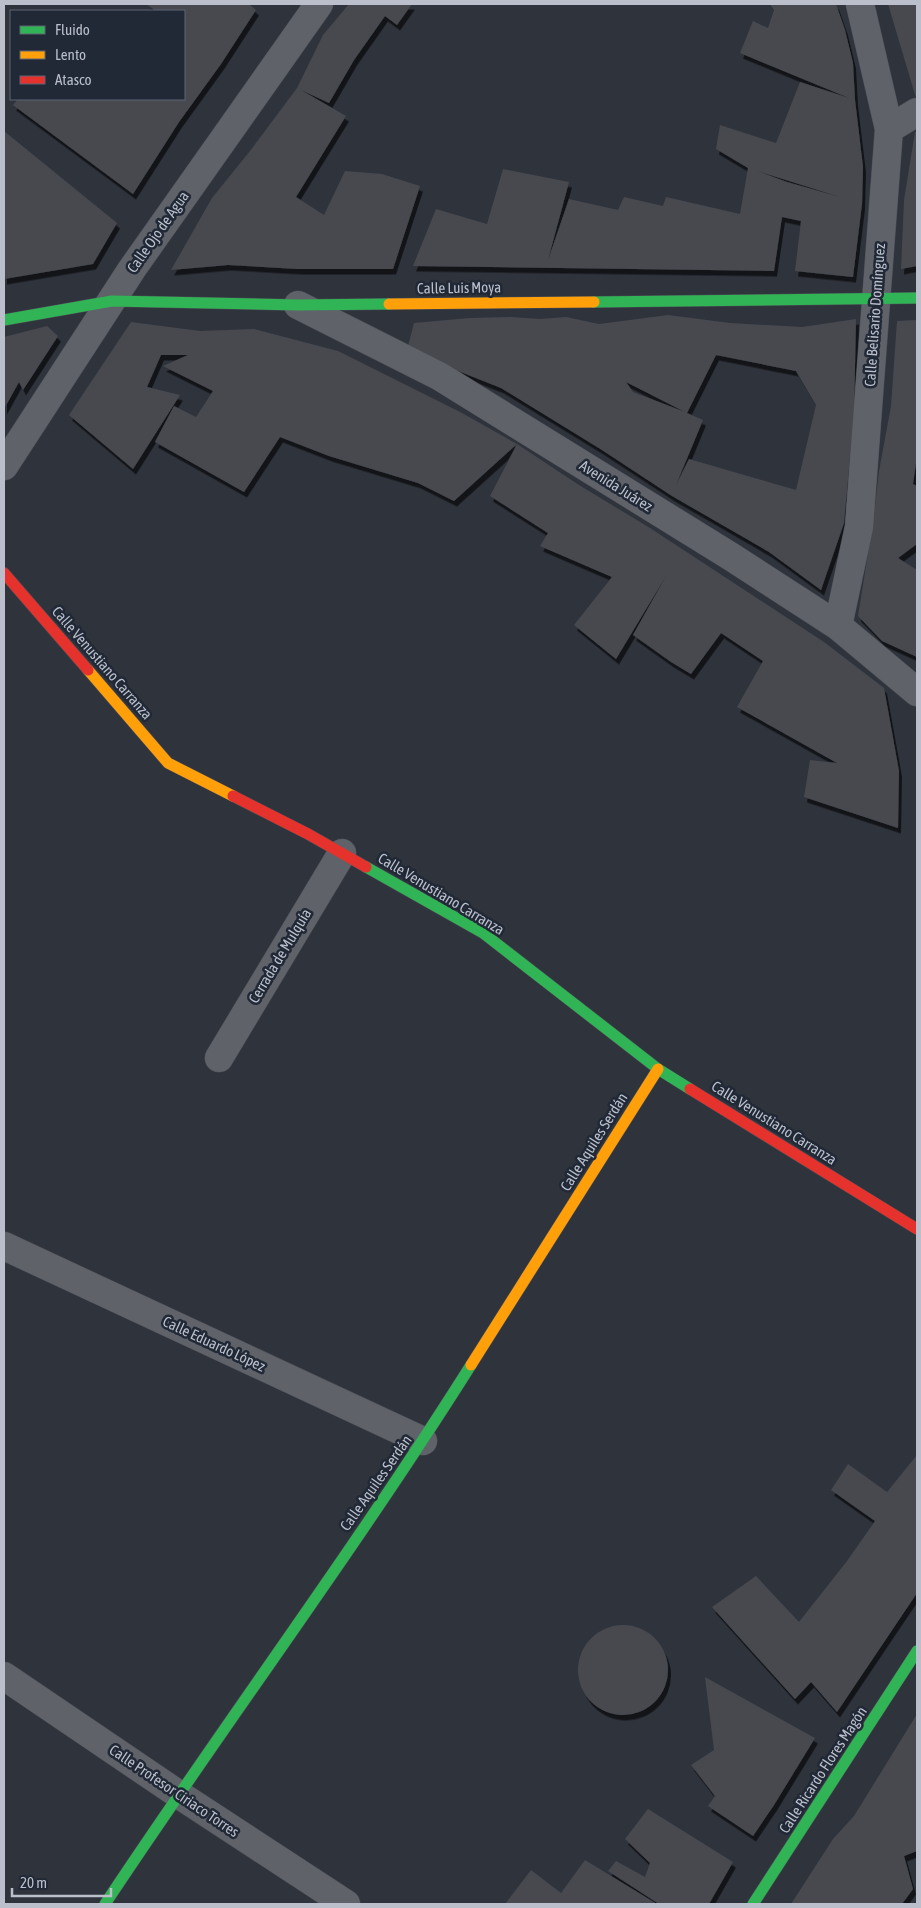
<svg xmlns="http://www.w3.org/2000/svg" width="921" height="1908" font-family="'Asap Condensed',sans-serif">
  <defs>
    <filter id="shadow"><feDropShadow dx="3" dy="5.5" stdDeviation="0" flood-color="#0009"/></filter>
  </defs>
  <rect width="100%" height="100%" fill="#2f333c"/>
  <path fill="#464950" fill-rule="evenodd" filter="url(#shadow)" d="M146,4H249L256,10L221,64L179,122L133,194L13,105L18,99H184V11H156Z
    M349,4H412L397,25L385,16L354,60L329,103L301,90L346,116L296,197L324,215L345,171L382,174L420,186L393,269H298L228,265L171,270L212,198L250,151L297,88L323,35Z
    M770,4H836L845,30L853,63L855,100L863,167L862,204L853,277L795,271L801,221L782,217L774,271L413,266L436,209L487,224L503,169L569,182L548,260L569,199L618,210L624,197L663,206L666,197L740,214L748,168L716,149L720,125L776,143L800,82L849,98L740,53L753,21L768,28L774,10ZM757,171L840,197L787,182Z
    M888,4H917V96L916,98Z
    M4,131L117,223L93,264L4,279Z
    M917,131V266L901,269L904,200L915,132Z
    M668,315L730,323L802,327L856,319L854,413L844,523L821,590L769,552L672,496L602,450L501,388L448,367L408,346L414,323L470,318L511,317L540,319L566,317L599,324ZM716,355L796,371L816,405L796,490L689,459L676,485L703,420L687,413ZM626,382L685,412L633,392Z
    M917,320V456L913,484L917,486V544L898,558L917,570V657L882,641L858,616L874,516L879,471L891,406L897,321Z
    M131,322L200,331L254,329L338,351L462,413L517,444L579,485L650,528L824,642L884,688L899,771L898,828L804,797L810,760L837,763L737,707L763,661L721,633L691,674L671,662L633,635L666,576L616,659L574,625L612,577L540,546L548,533L490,496L517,444L454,501L418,483L329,456L280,437L244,492L155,442L174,406L196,417L213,391L163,366L188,355H161L147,387L180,395L133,469L69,415Z
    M47,326L58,336L23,390L19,382L4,409V337Z
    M917,1455V1593L837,1712L811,1682L795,1699L712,1607L756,1576L799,1622L847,1561L875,1521L831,1490L848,1464L887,1492Z
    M578 1670a45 45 0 1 1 90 0a45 45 0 1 1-90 0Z
    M705,1677L815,1738L774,1805L753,1836L708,1806L715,1796L691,1765L714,1750Z
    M917,1714V1851L904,1856L913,1889L902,1904H791L833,1839L854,1816Z
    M648,1809L733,1862L709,1904H659L608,1871L616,1861L645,1877L650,1863L625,1839Z
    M585,1860L657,1904H505L531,1870L561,1893Z"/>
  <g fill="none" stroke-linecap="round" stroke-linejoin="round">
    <g stroke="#4b4e55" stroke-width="29">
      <path id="street" d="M889,129L917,112
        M298,305L439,376L730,556L838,626L917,692
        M4,466L132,269L319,4
        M838,626L859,527L889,129L860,4
        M219,1058L342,853
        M4,1246L423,1441
        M4,1676L178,1794L346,1904"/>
    </g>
    <g stroke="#4b4e55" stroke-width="12">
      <path id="fast" d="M594,302L917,298
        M4,320L112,301L298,305L389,304
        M366,867L483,933L658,1069L690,1089
        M105,1904C225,1723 355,1549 471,1365
        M753,1904L917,1651"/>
    </g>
    <g stroke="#4b4e55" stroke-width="12">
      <path id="slow" d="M389,304L594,302
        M88,670L168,763L233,796
        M471,1365L658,1069"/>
    </g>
    <g stroke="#4b4e55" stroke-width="12">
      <path id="jam" d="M4,573L88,670
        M233,796L308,834L366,867
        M690,1089L917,1229"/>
    </g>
    <use href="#street" stroke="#5f6269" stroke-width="28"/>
    <use href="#fast" stroke="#30b455" stroke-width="11"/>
    <use href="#slow" stroke="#ff9f0a" stroke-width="11"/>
    <use href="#jam" stroke="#e5322d" stroke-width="11"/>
  </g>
  <g text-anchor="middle" stroke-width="5" stroke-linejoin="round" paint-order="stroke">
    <g font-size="15" fill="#babfcb" stroke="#212937">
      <text transform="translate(158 232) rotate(-55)" y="5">Calle Ojo de Agua</text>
      <text transform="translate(459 288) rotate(-1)" y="5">Calle Luis Moya</text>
      <text transform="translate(875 315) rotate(-86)" y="5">Calle Belisario Domínguez</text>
      <text transform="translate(616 486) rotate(32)" y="5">Avenida Juárez</text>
      <text transform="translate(102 663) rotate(49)" y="5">Calle Venustiano Carranza</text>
      <text transform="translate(441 894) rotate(31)" y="5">Calle Venustiano Carranza</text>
      <text transform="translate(280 956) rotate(-59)" y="5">Cerrada de Mulquía</text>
      <text transform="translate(774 1123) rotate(32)" y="5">Calle Venustiano Carranza</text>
      <text transform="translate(594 1142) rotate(-58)" y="5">Calle Aquiles Serdán</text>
      <text transform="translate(214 1344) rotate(25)" y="5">Calle Eduardo López</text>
      <text transform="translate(376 1483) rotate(-55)" y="5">Calle Aquiles Serdán</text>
      <text transform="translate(823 1770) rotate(-57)" y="5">Calle Ricardo Flores Magón</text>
      <text transform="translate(174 1791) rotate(34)" y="5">Calle Profesor Ciriaco Torres</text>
    </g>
  </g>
  <rect width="921" height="1908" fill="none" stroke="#babfcb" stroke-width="10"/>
  <rect x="10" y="10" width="175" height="90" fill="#212937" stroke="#5e6572"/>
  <rect x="20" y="26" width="25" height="8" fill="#30b455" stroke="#5e6572"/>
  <text x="55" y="35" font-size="15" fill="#babfcb">Fluido</text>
  <rect x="20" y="51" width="25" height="8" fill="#ff9f0a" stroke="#5e6572"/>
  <text x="55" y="60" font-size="15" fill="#babfcb">Lento</text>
  <rect x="20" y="76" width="25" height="8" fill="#e5322d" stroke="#5e6572"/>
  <text x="55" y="85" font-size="15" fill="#babfcb">Atasco</text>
  <path d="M12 1888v8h99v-8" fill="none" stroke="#babfcb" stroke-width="2.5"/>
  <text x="20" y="1888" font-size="15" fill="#babfcb" stroke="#212937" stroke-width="4" paint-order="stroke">20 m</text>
</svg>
